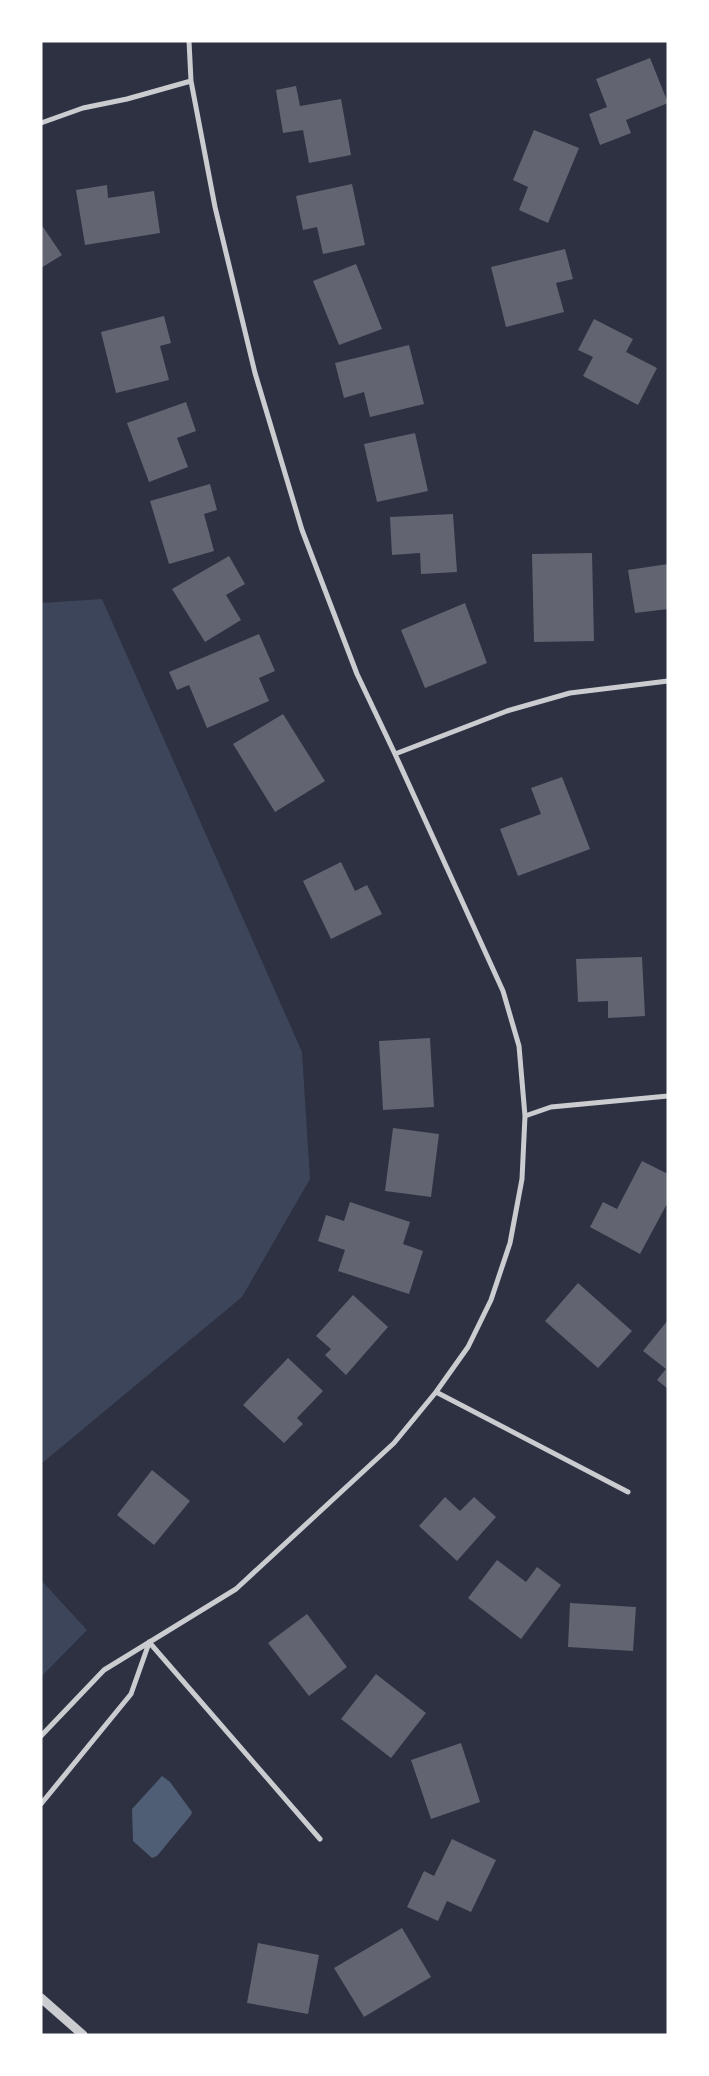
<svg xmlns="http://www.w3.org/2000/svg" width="709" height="2076" font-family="Spectral,serif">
  <rect width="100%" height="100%" fill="#2d3142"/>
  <path fill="#3c4559" d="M102,599L302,1052L310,1179L242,1297L41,1464V603Z
    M41,1580L87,1630L41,1677Z"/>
  <path fill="#4f5d75" d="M162,1776L170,1782L192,1812L191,1815L157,1856L152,1858L133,1841L132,1809Z"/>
  <path fill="#626471" d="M650,58L668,103L626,120L631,133L600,145L589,114L607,107L596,79Z
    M296,86L300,106L341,99L351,155L309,163L303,130L283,133L276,90Z
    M534,130L579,148L548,223L519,210L528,187L513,180Z
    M352,184L365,245L323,254L317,227L303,230L296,196Z
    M107,185L108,198L154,191L160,233L85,245L76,190Z
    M41,224L62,255L41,268Z
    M565,249L573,279L556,283L564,312L506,327L491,267Z
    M356,264L382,329L339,345L313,281Z
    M164,316L171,343L160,346L169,380L116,393L101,332Z
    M594,319L633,339L626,352L657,368L638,405L583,376L593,357L578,350Z
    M409,345L424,404L370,417L364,392L344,398L335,363Z
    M186,402L196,431L177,438L188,467L149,482L127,423Z
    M415,433L428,491L377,502L364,444Z
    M210,484L217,510L204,514L214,551L169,564L150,501Z
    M453,514L457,572L421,574L420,553L392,555L390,517Z
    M592,553L594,641L534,642L532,554Z
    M229,556L245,584L226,595L241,620L205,642L172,589Z
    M668,564V609L635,613L628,570Z
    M465,603L487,663L425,688L401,630Z
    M259,634L275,671L259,678L269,701L207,728L189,685L177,690L169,672Z
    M283,714L325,781L275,812L233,744Z
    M562,777L590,849L518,876L500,829L541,814L531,788Z
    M341,862L355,891L367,885L382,914L331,939L303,881Z
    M642,957L645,1016L608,1018V1001L578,1002L576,959Z
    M430,1038L434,1107L383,1110L379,1041Z
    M393,1128L439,1134L431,1197L385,1191Z
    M642,1161L668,1174V1202L640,1254L590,1227L603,1202L617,1209Z
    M350,1202L410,1222L403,1244L423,1251L409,1294L338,1271L345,1250L318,1241L326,1215L344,1221Z
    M578,1283L632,1331L598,1368L545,1321Z
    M353,1295L388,1327L346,1375L325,1355L331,1349L316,1336Z
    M668,1320V1389L657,1380L666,1369L643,1351Z
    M288,1358L323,1391L297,1418L303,1424L284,1443L243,1405Z
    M152,1470L190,1501L154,1545L117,1515Z
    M445,1497L460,1511L474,1497L496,1517L457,1561L419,1526Z
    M497,1560L526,1582L537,1567L561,1585L521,1639L468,1598Z
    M570,1603L636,1607L633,1651L568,1647Z
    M307,1614L347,1667L309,1696L268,1643Z
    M376,1674L426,1713L391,1758L341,1719Z
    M461,1743L480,1802L431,1819L411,1760Z
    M452,1839L496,1860L471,1912L447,1901L438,1921L407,1907L424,1871L434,1876Z
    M402,1928L431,1977L364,2017L334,1968Z
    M258,1943L319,1955L308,2014L247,2003Z"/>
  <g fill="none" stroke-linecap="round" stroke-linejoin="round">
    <path stroke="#caccd0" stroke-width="5" d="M41,123L83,108L127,99L191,81
      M395,754L507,711L570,693L668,681
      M525,1116L551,1107L668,1096
      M436,1392L628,1492
      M149,1642L320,1839
      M41,1736L104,1670L236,1589L394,1443L436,1392L468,1347L491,1300L510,1243L522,1179L525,1116L519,1046L503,991L395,754L357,674L302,530L255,373L215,207L191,81L189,41
      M41,1804L131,1694L149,1643"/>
    <path stroke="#caccd0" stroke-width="9" d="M41,1998L83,2035"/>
  </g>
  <rect width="709" height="2076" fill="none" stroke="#ffffff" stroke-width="85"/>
</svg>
